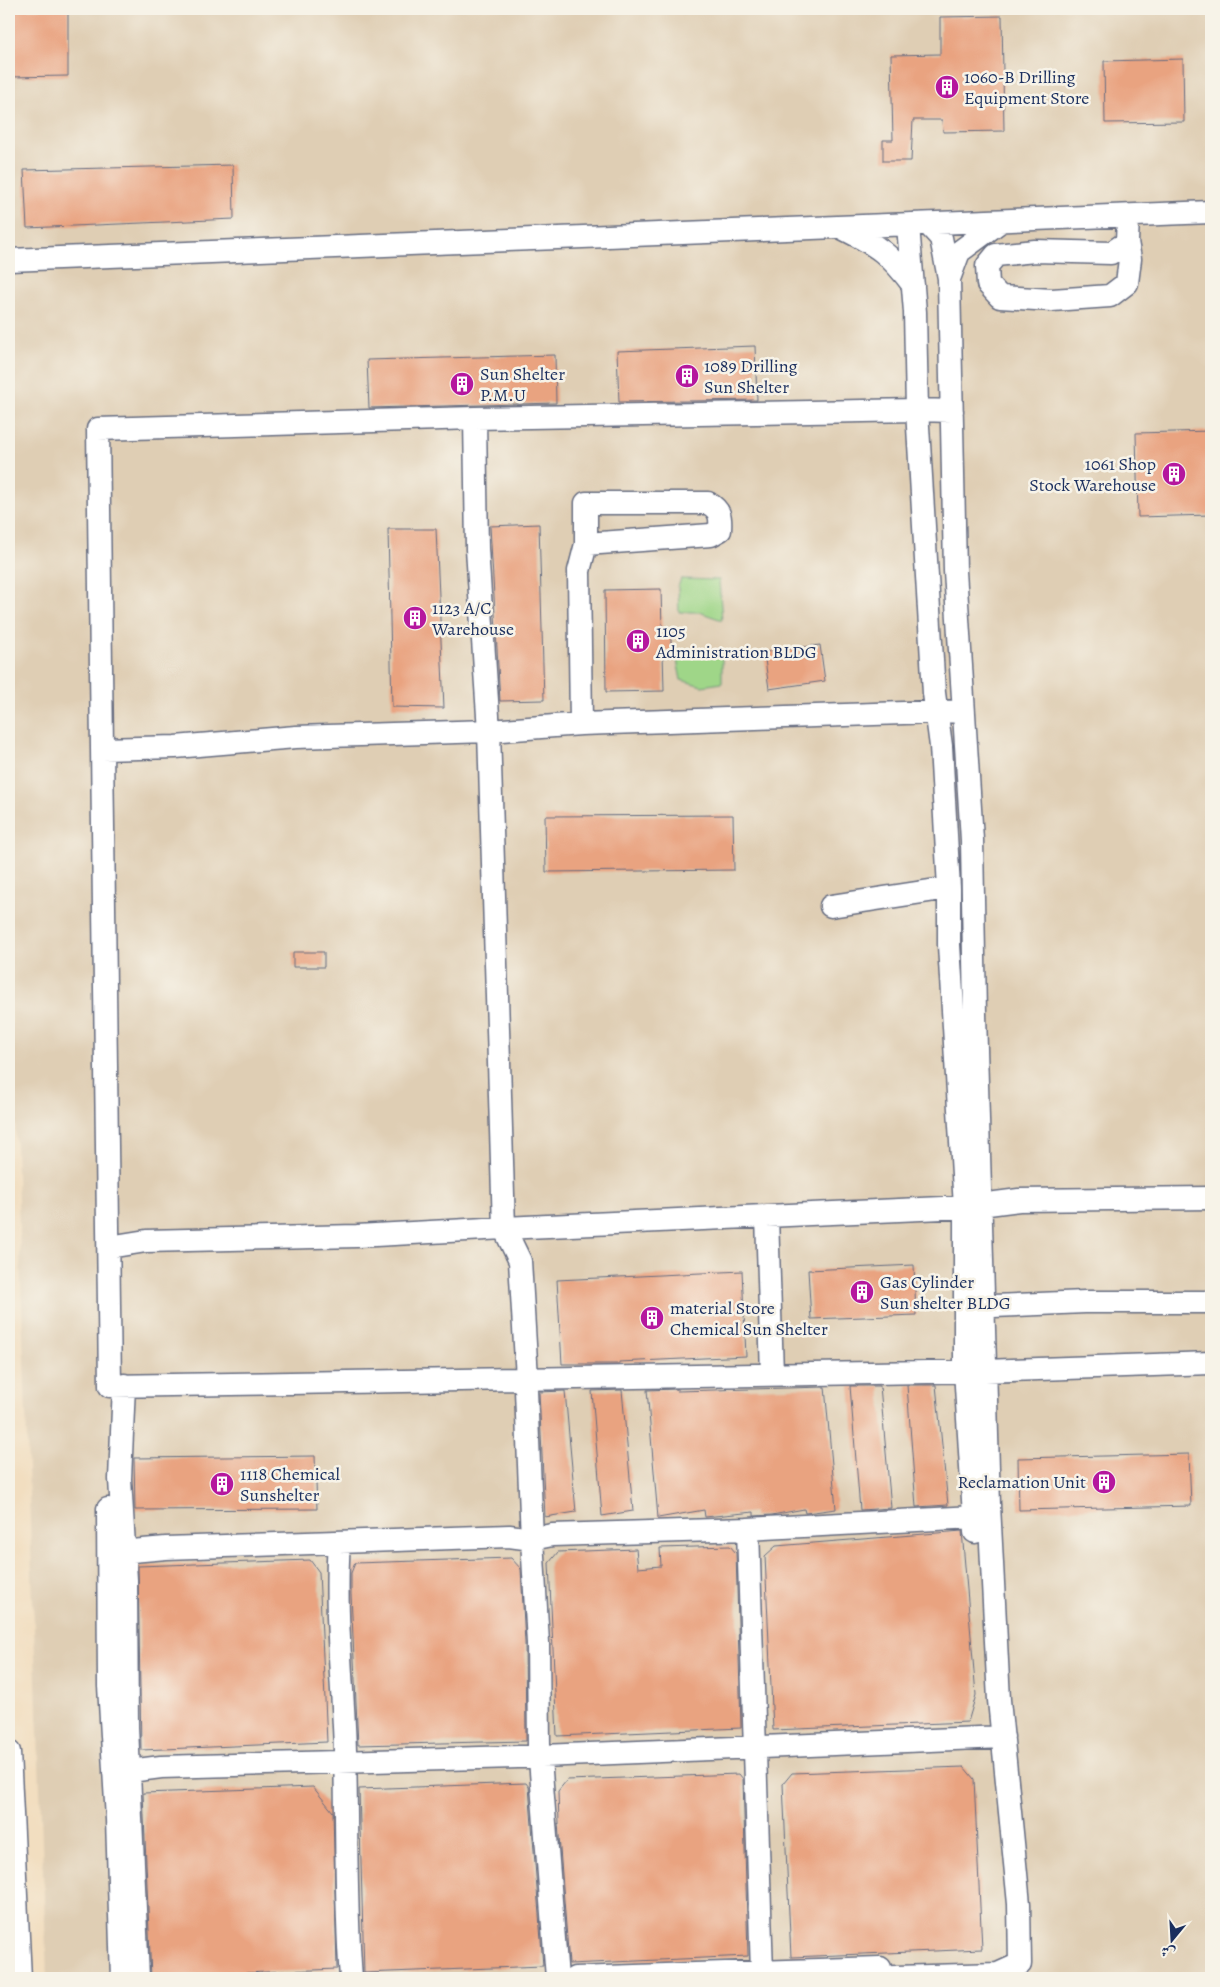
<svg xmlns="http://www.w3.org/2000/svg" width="1220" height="1987" font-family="Alegreya,Amiri,serif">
  <rect width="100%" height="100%" fill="#f7f3e8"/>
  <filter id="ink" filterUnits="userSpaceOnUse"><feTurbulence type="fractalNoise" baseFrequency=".02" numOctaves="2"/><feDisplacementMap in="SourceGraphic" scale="10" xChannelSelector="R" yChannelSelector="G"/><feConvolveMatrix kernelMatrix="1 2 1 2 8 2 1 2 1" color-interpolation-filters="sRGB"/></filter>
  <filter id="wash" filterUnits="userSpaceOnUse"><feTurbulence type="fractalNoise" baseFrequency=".0096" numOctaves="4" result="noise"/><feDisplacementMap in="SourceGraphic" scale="20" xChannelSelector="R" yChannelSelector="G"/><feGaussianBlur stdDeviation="1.12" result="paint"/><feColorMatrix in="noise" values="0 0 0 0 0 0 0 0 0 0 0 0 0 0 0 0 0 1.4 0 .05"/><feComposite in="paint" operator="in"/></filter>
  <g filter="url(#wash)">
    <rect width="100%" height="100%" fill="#f2dec0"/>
    <path fill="#dfceb4" d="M9,9H1211V1978H47L9,958Z"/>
    <path fill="#9fd688" stroke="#5d8273" d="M681,579L719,580L722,620L699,612H679L678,587Z
      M675,650L722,651V683L702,686L681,680Z"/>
    <g id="blocks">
      <path fill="#e9a380" d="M9,9H68V76L9,77Z
        M1002,16L1004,131L943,132L942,120H913L911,161H883V140H893L891,55L940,54V17Z
        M1183,59L1184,122L1105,123L1104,61Z
        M233,165L234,219L27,228L24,170Z
        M755,346L757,400L619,402L617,351Z
        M555,355L556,403L369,408L367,360Z
        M1211,431V515L1138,517L1136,433Z
        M539,524L544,700L500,701L490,526Z
        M388,529H436L444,708L392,707Z
        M661,589L662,631H671V651H663L664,691L606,692L605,590Z
        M820,645L825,681L769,689L764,652Z
        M733,815L734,870L546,872L545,816Z
        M293,952H324V967H293Z
        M914,1265L916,1315L811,1319L808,1270Z
        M742,1271L746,1356L619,1362V1364H562L557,1280Z
        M907,1385H936L948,1505L916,1507Z
        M850,1386H880L891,1508L860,1510Z
        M825,1387L836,1509L814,1512L805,1513L804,1509L772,1515L754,1516V1512L705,1517L704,1510L658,1518L647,1390L677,1389V1391Z
        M622,1390L633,1511L602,1516L592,1391Z
        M565,1391L576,1512L545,1517L539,1392Z
        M1189,1454L1191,1506L1019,1510L1018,1458Z
        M315,1456L317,1509L135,1510L134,1458Z
        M962,1531L976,1695L968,1722L773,1730L765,1556L776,1546Z
        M730,1546L736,1553L741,1728L557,1736L549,1563L558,1552L636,1549L638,1568L661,1566L660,1548Z
        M511,1558L521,1569L525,1643L526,1741L358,1745L351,1594V1573L355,1563Z
        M310,1560L319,1572L327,1742L141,1750L138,1566Z
        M964,1767L974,1779L982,1949L791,1957L783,1784L792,1773Z
        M739,1774L743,1779L748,1956L569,1964L558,1823L559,1824L558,1791L567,1780Z
        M526,1783L529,1787L543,1966L364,1973L359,1789Z
        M313,1787L333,1812L337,1969L151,1977L143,1793Z"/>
    </g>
  </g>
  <g filter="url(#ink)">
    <use href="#blocks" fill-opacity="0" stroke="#666c80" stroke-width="1"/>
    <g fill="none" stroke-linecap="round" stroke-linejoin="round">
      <g stroke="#666c80" stroke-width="25">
        <path id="minor" d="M928,224L941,238L949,278
          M844,229C878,246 890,254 913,285
          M1127,242L1130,259L1127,283L1110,296L1052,300L1000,297L988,284L987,266L996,255L1035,251L1111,253L1127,242L1128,216
          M9,260L1211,212
          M952,411L917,410L475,418L98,429L110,1386L985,1371L1211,1363
          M963,711L581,724L489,731L504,1228L965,1207L1019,1200L1211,1198
          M581,724L579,571L586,544L711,535L720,530C721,516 720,510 708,503H586V544
          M103,749L175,747L296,737L489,731L477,549L475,418
          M949,888V945L965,1207V1370L975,1532
          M831,906L949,888L941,746L934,693L917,410L915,312L908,225
          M767,1216L772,1374
          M109,1247L146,1241L357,1236L504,1228L520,1261L527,1378
          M970,1307L1085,1302H1211
          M124,1385L120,1479L126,1580L127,1727L138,1978
          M108,1509L109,1686L117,1819L122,1978
          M339,1542C334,1612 343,1681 345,1751C347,1827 345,1903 351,1978
          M109,1553L166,1548L509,1536L532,1539L526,1390L522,1378
          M9,1752L20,1978
          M114,1773L161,1767L518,1757L1003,1737
          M762,1973L748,1529L974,1517
          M557,1978L539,1746L538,1643L532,1539L552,1535L748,1529
          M575,1978L880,1968
          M862,1978L998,1974L1020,1964L1019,1904L999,1700L989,1505L975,1014L972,840L955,571L949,279L959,252L1001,221"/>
      </g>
      <use href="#minor" stroke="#fff" stroke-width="22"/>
    </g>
  </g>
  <defs>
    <g id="building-disc" transform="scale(1.25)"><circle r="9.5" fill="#b5179e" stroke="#f7f3e8"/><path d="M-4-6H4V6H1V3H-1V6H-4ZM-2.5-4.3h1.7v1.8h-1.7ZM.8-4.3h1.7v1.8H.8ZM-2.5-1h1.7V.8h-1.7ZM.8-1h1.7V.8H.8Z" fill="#fff"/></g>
  </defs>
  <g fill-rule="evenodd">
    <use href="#building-disc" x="947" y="87"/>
    <use href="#building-disc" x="687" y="376"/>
    <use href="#building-disc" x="462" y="384"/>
    <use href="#building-disc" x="1174" y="474"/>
    <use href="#building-disc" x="415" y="618"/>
    <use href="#building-disc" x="638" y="641"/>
    <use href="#building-disc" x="862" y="1292"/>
    <use href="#building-disc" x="652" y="1318"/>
    <use href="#building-disc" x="1104" y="1482"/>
    <use href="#building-disc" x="222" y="1484"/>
  </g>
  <g text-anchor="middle" stroke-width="5" stroke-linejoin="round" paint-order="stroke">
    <g font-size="18" fill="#1b2f5e" stroke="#f7f3e8" text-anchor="start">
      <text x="964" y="83">1060-B Drilling<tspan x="964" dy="21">Equipment Store</tspan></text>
      <text x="704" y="372">1089 Drilling<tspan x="704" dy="21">Sun Shelter</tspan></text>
      <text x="480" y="380">Sun Shelter<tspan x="480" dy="21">P.M.U</tspan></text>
      <text x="1156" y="470" text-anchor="end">1061 Shop<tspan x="1156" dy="21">Stock Warehouse</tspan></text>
      <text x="432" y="614">1123 A/C<tspan x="432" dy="21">Warehouse</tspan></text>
      <text x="656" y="637">1105<tspan x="656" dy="21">Administration BLDG</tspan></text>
      <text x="880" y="1288">Gas Cylinder<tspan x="880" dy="21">Sun shelter BLDG</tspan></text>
      <text x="670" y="1314">material Store<tspan x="670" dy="21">Chemical Sun Shelter</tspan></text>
      <text x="240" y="1480">1118 Chemical<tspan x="240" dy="21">Sunshelter</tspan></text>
      <text x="1086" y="1488" text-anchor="end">Reclamation Unit</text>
    </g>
  </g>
  <rect width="1220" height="1987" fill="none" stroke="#f7f3e8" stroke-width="30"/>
  <g transform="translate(1172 1940) rotate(198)" stroke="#f7f3e8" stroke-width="4" paint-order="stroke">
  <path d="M0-4L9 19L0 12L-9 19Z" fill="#1b2f5e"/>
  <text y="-8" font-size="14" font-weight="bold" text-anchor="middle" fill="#1b2f5e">ش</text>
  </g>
</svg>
